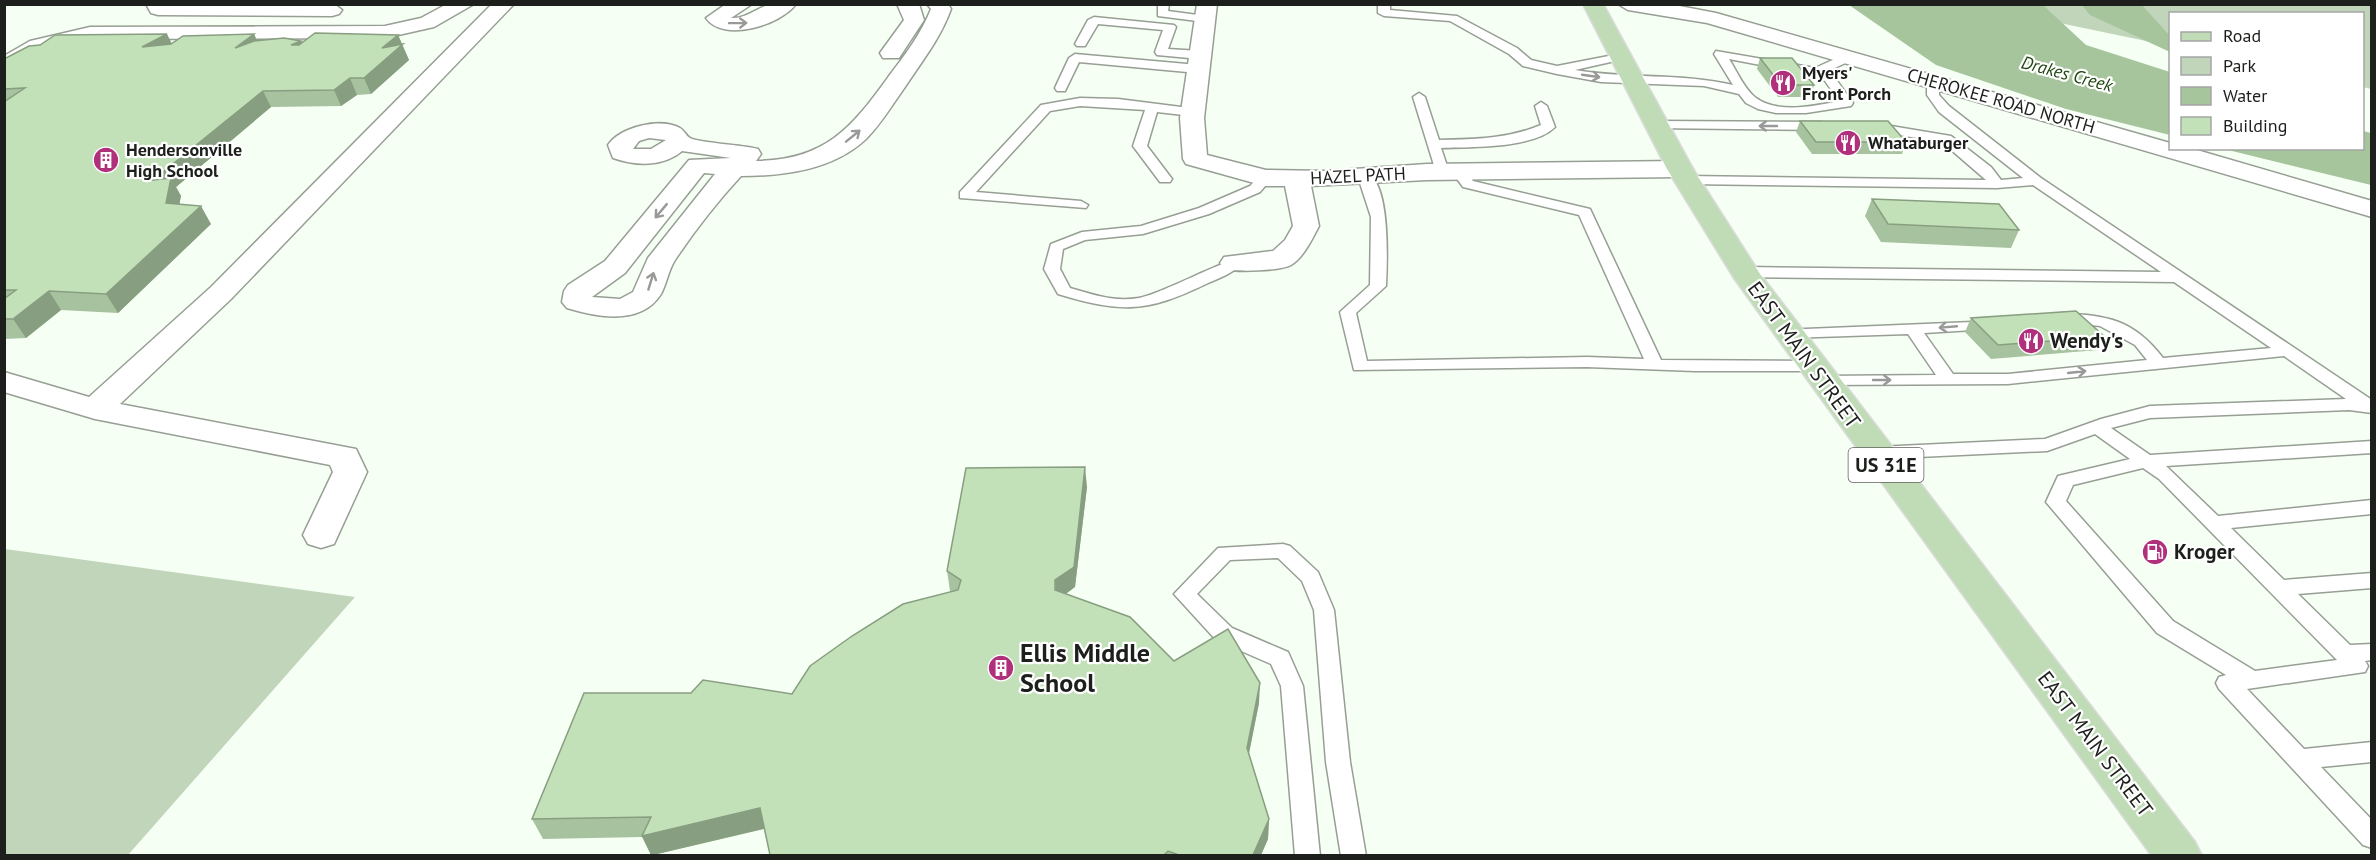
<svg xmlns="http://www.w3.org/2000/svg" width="2376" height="860" font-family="'PT Sans',sans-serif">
  <rect width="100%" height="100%" fill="#f6fff3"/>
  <path fill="#c1d5bb" d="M1973,5H2371V89L2363,87L2362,14H2170V46Z
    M5,549L355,597L128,855H5Z"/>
  <path fill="#a6c59d" d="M1849,5H2043L2086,45L2170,72V135L2066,109L1936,65Z
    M2082,5H2142L2170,36V52L2090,15Z
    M2363,131L2371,133V185L2224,149L2362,148Z"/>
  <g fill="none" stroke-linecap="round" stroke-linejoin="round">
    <g stroke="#979f95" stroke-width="3">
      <path id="lane" d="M1158,4H1169L1168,11L1205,16L1211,19L1205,22L1158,16Z
        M1378,4H1390V10L1457,16L1517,48L1531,60L1557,66L1624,53V59L1575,70C1627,79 1681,73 1733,85L1714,54L1716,51L1815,68L1848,53L1854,57L1852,60L1826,72L1833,75L1853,103L1851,106L1806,113H1776L1758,109L1746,103L1739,94L1704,86L1601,82L1557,74L1523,66L1509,54L1450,21L1384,16L1378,13ZM1729,59L1813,75L1825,81L1839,101C1815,106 1778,114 1756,98C1744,89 1737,71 1729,59Z
        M1094,17L1174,25L1176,27L1168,49L1200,51L1206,55L1200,59L1157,55L1155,52L1163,30L1098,24L1085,46H1077L1075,44L1088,20Z
        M1075,54L1198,65L1204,69L1198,73L1079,62L1065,91H1057L1055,88L1069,58Z
        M1933,77L1939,81V95L1949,106L2041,178L2372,400V413L2349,410L2150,418L2111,428L2150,455L2372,441V453L2166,466L2218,516L2372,500V514L2231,528L2284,580L2372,573V588L2298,594L2350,645L2372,644V660L2365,661L2368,666L2365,672L2247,689L2304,749L2372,742V762L2321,767L2372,820V848L2363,845L2219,689L2216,683L2219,677L2226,675L2157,633L2046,502L2058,476L2130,459L2095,434L2047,451L1877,459L1868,453L1877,447L2045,439L2101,419L2150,406L2346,399L2284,356L2008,384L1818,385L1815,381L1818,377L1824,376L1936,375L1908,334L1788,338L1780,333L1782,330L1996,321L1998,324L1990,329L1924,333L1953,374H2008L2147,360L2135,345L2100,326L2056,321L2054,318L2056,315L2062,313C2108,316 2133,319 2163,358L2271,348L2174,282L1744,277L1736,272L1744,267L2161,272L2033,185L1997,188L1687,184L1680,180L1687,176L1986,180L1942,142L1868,130V124L1873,123L1951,136L1991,167L2001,180L2023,178L1939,112L1927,95V81ZM2143,468L2159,479L2337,660L2255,671L2173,621L2066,501L2073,485Z
        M1419,93L1425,97L1439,140C1474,139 1508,139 1541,125L1535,106L1541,102L1547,106L1555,127C1533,149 1470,147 1441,148L1449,172L1442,176L1437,175L1413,97Z
        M1080,98L1118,99L1197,109V115L1192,116L1157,112L1147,146L1172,179L1170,182H1160L1133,146L1145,110L1080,106L1050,111L976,192L1081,201L1088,205L1086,208L960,198V192L1041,105Z
        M1657,121L1822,122L1829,126L1822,130L1652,128L1650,125Z
        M1459,168L1464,169L1473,181L1590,209L1661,360L1812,361L1820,366L1812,371H1695L1587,367L1354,370L1340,312L1370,285L1371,217L1358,177L1365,173C1391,179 1387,265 1386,286L1356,313L1367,361L1587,357L1644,359L1579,215L1463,187L1452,172Z
        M1265,174L1272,178L1260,192L1209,214L1143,234L1085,240L1063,249L1060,269L1070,288C1094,295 1114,302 1139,298C1162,294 1229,257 1239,260L1242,263C1234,273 1217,279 1206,284C1146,313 1121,313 1058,294L1044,269L1051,244L1082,232L1141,226L1199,208L1250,186L1260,175Z
        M1283,544L1290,546L1318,572L1334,610L1350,762L1366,856H1341L1326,762L1314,610L1302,581L1278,558L1230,560L1197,594L1232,628L1288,652L1303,686L1320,856H1295L1281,686L1271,664L1216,640L1174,594L1218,548Z"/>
    </g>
    <g stroke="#979f95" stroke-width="3">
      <path id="street" d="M146,4H334L342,10L339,14L332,16L158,15L151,13Z
        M447,4H474L434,27L385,38L90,39L46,51L4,72V56L30,41L90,27L385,26L421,18Z
        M492,4H514L231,299L120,404L356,449L367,472L334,544L321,548L308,544L303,535L333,472L330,465L95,419L4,392V372L89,397L211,287Z
        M726,4H752L731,18C747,19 757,7 772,4C779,3 788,4 796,4C781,25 723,43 706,18Z
        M897,4H919L924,20L899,58H883L880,53L904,20Z
        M927,4H948L951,9C941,37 923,60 907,84C894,102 882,123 866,139C833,170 784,176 741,176C717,202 695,230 675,260C668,271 667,283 661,294C641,326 596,317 567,308L562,302L564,291L568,285L605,261L689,160L731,158L682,151C663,167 636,166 613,158L608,145C620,127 660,117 680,128C684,130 686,136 690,138C700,143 744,145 758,149L761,154L756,161C825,160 851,129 889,76C905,55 921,34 931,9ZM649,138L666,140L651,149H633L639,141ZM704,173L715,174L648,258L633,292L620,299L592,297L625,273Z
        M1197,4H1217L1204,118L1207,155L1266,170L1325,171L1427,164L1680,161L1689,164L1693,169L1689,174L1680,177L1427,180L1311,186L1319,226C1312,239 1304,257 1291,265C1280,271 1237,272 1224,269L1220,263L1224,257L1273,251L1285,240L1293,226L1285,186H1265L1186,164L1183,159L1180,118Z
        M1618,4H1669L1716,13L2170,143V148H2190L2372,201V217L1707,23L1628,10Z"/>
    </g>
    <g stroke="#dbdbdb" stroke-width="3">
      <path id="primary" d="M1583,4H1603L1693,169L1760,274L2195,842L2202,856H2152L1734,278L1667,169Z"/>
    </g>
    <use href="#lane" fill="#fff" fill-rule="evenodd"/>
    <use href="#street" fill="#fff" fill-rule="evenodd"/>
    <use href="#primary" fill="#c0dcb7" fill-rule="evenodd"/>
  </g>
  <path fill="#a7c29e" d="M254,34L257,41L302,42L398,35L409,60L371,94L357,95L341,106L271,107L176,187L181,196L179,205L211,224L118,313L61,310L26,338L4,339V59L172,44Z
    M1760,58L1814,85L1811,97H1778L1757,69Z
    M1800,121L1906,142L1902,154H1812L1796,132Z
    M1872,199L2019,230L2011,248L1881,242L1865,216Z
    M1971,318L2105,337L2098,350L1991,359L1965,332Z
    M1087,487L1075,587L1066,594L1174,661L1259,703L1249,753L1269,819L1268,839L1261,855H770L764,829L653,855H651L642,837L543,839L532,819L792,694L951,592L950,591L947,571Z"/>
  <path fill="#889e81" d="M167,34L175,50L142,47Z
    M254,34L261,50L235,48Z
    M398,35L409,60L371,94L364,78L382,48Z
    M301,41L309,56L291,45Z
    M350,78L357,95L341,106L334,90Z
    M263,91L271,107L176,187L181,196L176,221L153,180Z
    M201,206L211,224L118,313L106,294Z
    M49,291L61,310L26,338L13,319Z
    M1085,467L1087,487L1075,587L1057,600V610L1055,580Z
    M1260,683L1259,703L1246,768L1247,748Z
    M760,808L767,828L653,855H651L642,836Z
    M1269,819L1268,839L1261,855H1253Z"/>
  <path fill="#c2e1b8" stroke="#889e81" stroke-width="1.5" d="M315,33L398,35L382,48L403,44L364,78H350L334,90L263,91L153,180L171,178L166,203L201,206L106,294L49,291L13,319H4V299L16,290H4V102L25,88L4,89V59L29,46L40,45L55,35L167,34L142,47L171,44L183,36L254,34L235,48L254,41L284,38L301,41L291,45H299Z
    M1760,58H1792L1814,85H1781Z
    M1800,121H1888L1906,142H1816Z
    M1872,199L1999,204L2019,230L1888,224Z
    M2076,311L2105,337L1998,345L1971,318Z
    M1085,467L1074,567L1055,580V590L1130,617L1174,661L1228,629L1260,683L1247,748L1269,819L1253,855H1179L1168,851L1164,855H770L760,808L642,836L651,817L532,819L584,693H691L703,680L792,694L810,666L852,636L903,604L958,590L961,580L947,571L966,468Z"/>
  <defs><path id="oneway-shaft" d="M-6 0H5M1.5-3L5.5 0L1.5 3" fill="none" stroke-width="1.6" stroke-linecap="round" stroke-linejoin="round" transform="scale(1.5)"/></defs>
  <g stroke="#999a98">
    <use href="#oneway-shaft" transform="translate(738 23) rotate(-1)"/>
    <use href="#oneway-shaft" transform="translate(1591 76) rotate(8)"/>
    <use href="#oneway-shaft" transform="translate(1768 126) rotate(-180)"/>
    <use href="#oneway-shaft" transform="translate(853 136) rotate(-39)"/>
    <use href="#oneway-shaft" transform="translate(661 211) rotate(130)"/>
    <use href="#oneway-shaft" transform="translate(651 281) rotate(-73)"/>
    <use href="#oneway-shaft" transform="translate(1948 327) rotate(175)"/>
    <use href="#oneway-shaft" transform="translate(2077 372) rotate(-6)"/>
    <use href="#oneway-shaft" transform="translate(1882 380)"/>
  </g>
  <defs>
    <g id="restaurant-disc" transform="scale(1.35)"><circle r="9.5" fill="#b0307c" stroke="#fff"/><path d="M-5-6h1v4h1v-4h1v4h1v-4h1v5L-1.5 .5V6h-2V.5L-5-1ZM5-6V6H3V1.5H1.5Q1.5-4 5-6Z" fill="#fff"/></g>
    <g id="building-disc" transform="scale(1.35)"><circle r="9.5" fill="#b0307c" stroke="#fff"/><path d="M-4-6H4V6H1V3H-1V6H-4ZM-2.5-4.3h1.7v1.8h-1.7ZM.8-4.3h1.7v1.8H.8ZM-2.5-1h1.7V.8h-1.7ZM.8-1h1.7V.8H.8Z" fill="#fff"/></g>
    <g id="fuel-disc" transform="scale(1.35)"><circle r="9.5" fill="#b0307c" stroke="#fff"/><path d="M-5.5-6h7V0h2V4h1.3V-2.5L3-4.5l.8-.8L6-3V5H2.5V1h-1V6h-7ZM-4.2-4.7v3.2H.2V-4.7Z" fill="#fff"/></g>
  </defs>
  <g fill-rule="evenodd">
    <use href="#restaurant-disc" x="1783" y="83"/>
    <use href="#restaurant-disc" x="1848" y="143"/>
    <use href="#building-disc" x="106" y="160"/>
    <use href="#restaurant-disc" x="2031" y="341"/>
    <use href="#fuel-disc" x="2155" y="552"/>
    <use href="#building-disc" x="1001" y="668"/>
  </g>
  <g text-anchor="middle" stroke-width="4.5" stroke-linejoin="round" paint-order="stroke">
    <g font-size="18" font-weight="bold" fill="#1c1f1b" stroke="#fff" text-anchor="start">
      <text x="1802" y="79">Myers'<tspan x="1802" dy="21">Front Porch</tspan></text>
      <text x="1868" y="149">Whataburger</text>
      <text x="126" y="156">Hendersonville<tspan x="126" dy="21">High School</tspan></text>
    </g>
    <g font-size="18" font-style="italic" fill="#1f4610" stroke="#fff">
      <text transform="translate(2067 74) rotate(15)" y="6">Drakes Creek</text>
    </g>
    <g font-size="18" fill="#1c1f1b" stroke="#fff">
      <text transform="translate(2001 101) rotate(16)" y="6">CHEROKEE ROAD NORTH</text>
      <text transform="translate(1358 176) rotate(-3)" y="6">HAZEL PATH</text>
    </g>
    <rect fill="#fff" stroke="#60625f" stroke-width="1.5" x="1848.5" y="448" width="75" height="34" rx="4.5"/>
    <g font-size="20" font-weight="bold" fill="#1c1f1b">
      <text x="1886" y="472">US 31E</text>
    </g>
    <g font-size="21" font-weight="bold" fill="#1c1f1b" stroke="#fff" text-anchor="start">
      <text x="2050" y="348">Wendy's</text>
      <text x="2174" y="559">Kroger</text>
    </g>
    <g font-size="21" fill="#1c1f1b" stroke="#fff">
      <text transform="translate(1804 355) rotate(54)" y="7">EAST MAIN STREET</text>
      <text transform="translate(2095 744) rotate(53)" y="7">EAST MAIN STREET</text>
    </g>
    <g font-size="26" font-weight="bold" fill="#1c1f1b" stroke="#fff" text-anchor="start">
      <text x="1020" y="662">Ellis Middle<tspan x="1020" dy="30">School</tspan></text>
    </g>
  </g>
  <rect width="2376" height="860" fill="none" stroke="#1c1f1b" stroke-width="12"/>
  <rect x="2169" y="12" width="195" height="138" fill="#ffffff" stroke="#a4a5a4" stroke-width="1.5"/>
  <rect x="2181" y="32" width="30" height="9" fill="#c0dcb7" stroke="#a4a5a4" stroke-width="1.5"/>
  <text x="2223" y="42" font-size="18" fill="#1c1f1b">Road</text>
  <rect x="2181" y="57" width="30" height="18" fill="#c1d5bb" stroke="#a4a5a4" stroke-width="1.5"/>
  <text x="2223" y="72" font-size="18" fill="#1c1f1b">Park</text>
  <rect x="2181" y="87" width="30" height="18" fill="#a6c59d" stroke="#a4a5a4" stroke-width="1.5"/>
  <text x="2223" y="102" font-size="18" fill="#1c1f1b">Water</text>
  <rect x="2181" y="117" width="30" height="18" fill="#c2e1b8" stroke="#a4a5a4" stroke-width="1.5"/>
  <text x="2223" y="132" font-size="18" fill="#1c1f1b">Building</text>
</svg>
